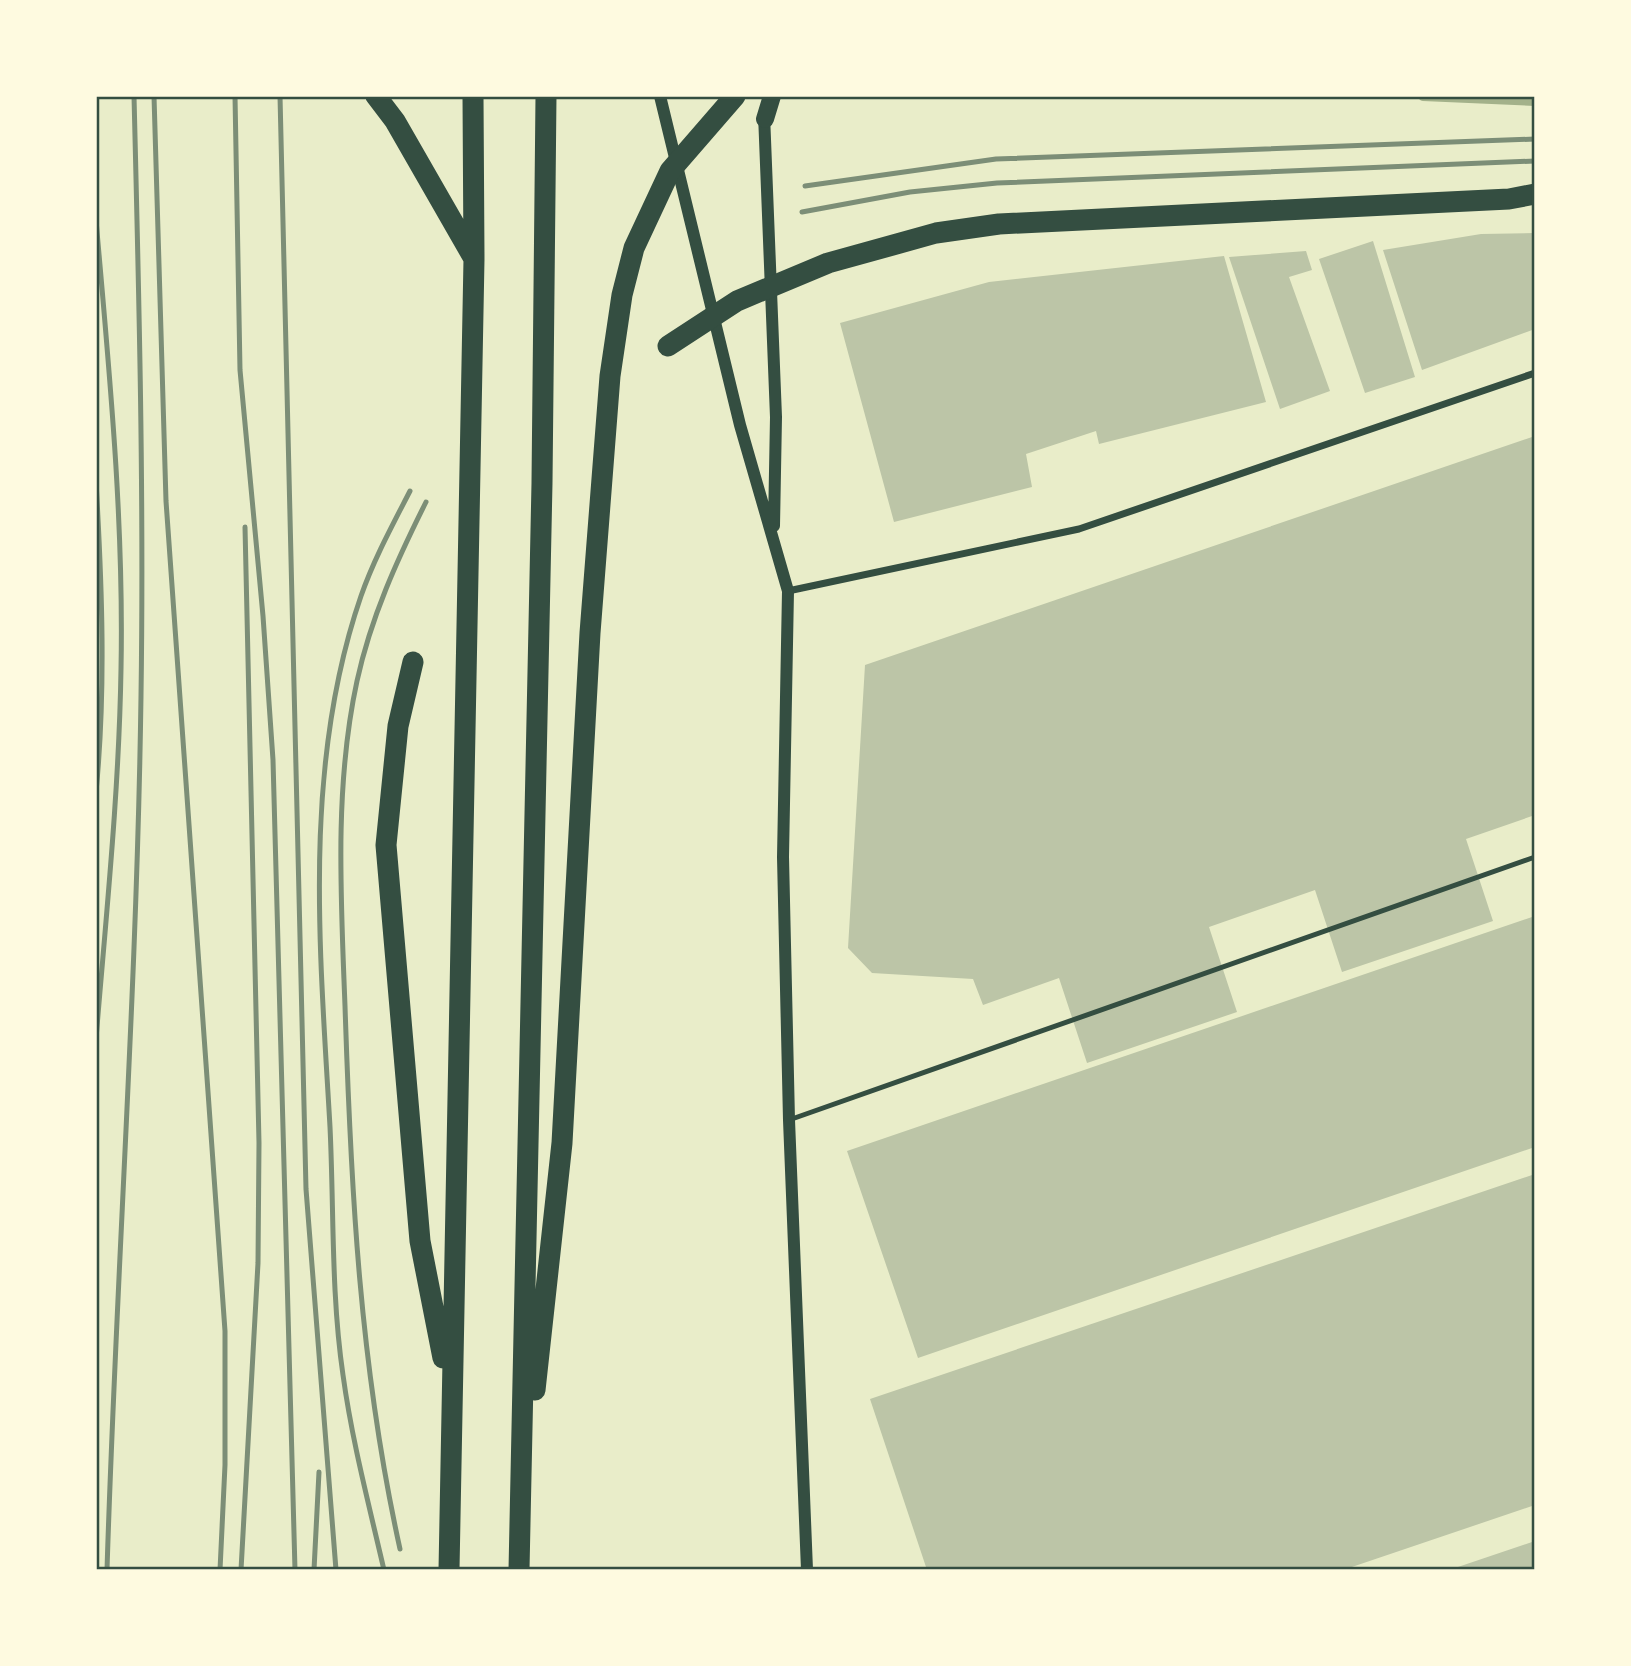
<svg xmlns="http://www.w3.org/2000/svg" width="1631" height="1666" font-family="'Alegreya Sans',sans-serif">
  <rect width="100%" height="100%" fill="#e9edc9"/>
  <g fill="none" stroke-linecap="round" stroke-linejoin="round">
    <path stroke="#a3b18a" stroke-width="10" d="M1423,96L1535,101"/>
  </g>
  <path fill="#bcc5a7" d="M1535,233V329L1422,370L1383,250L1481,234Z
    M1373,241L1415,377L1365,393L1319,259Z
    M1306,251L1312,270L1289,277L1330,391L1280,409L1229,257Z
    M1224,256L1266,402L1099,444L1096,431L1026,454L1032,487L894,522L840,323L989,282Z
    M1535,436V815L1466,839L1493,921L1342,972L1315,890L1209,927L1237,1012L1087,1063L1059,978L983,1005L973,979L872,973L848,948L865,665Z
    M1535,916V1147L918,1358L847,1151Z
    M1535,1174V1505L1343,1570H927L870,1399Z
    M1535,1541V1570H1452V1569Z"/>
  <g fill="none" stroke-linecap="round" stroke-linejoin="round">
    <path stroke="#344e41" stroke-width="5" d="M789,1120L1535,857"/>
    <path stroke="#344e41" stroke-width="7" d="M788,591L1079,529L1535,373"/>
    <path stroke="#344e41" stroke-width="12" d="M660,96L740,425L788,591L783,857L789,1120L807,1570
      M764,114L776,417L774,526"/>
    <path stroke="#344e41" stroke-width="18" d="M765,119L772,96"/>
    <path stroke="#344e41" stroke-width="21" d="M376,96L395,121L473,257
      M668,346L737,301L828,263L936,233L999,224L1509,199L1535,194
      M413,662L398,726L386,845L420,1241L443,1358
      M535,1390L562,1143L590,633L610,376L622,295L634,248L670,171L735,96
      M449,1570L474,259L473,96
      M519,1570L542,483L546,96"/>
    <path stroke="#7c8e77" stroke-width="5" d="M154,96L166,501L225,1331V1465L220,1570
      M235,96L240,370L263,616L273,760L295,1570
      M280,96L306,1189L336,1570
      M805,186L996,159L1535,139
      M802,212L910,192L997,183L1535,161
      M96,220C109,369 124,519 121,669C119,793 106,916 96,1039
      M96,482C102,585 106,690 96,792
      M400,1549C360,1368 351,1191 345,1006C341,899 334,787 357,681C371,617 397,560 426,502
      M107,1570C116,1278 137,988 141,696C144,496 139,296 134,96
      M241,1570L258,1263L259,1143L245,527
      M314,1570L319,1472
      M384,1570C369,1505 352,1441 343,1375C331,1294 334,1210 330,1127C320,951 302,767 361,596C374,559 392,526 410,491"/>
  </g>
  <rect width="1631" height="1666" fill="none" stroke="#fefae0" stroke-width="196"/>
  <rect x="98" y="98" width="1435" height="1470" fill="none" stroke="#344e41" stroke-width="2.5"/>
</svg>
